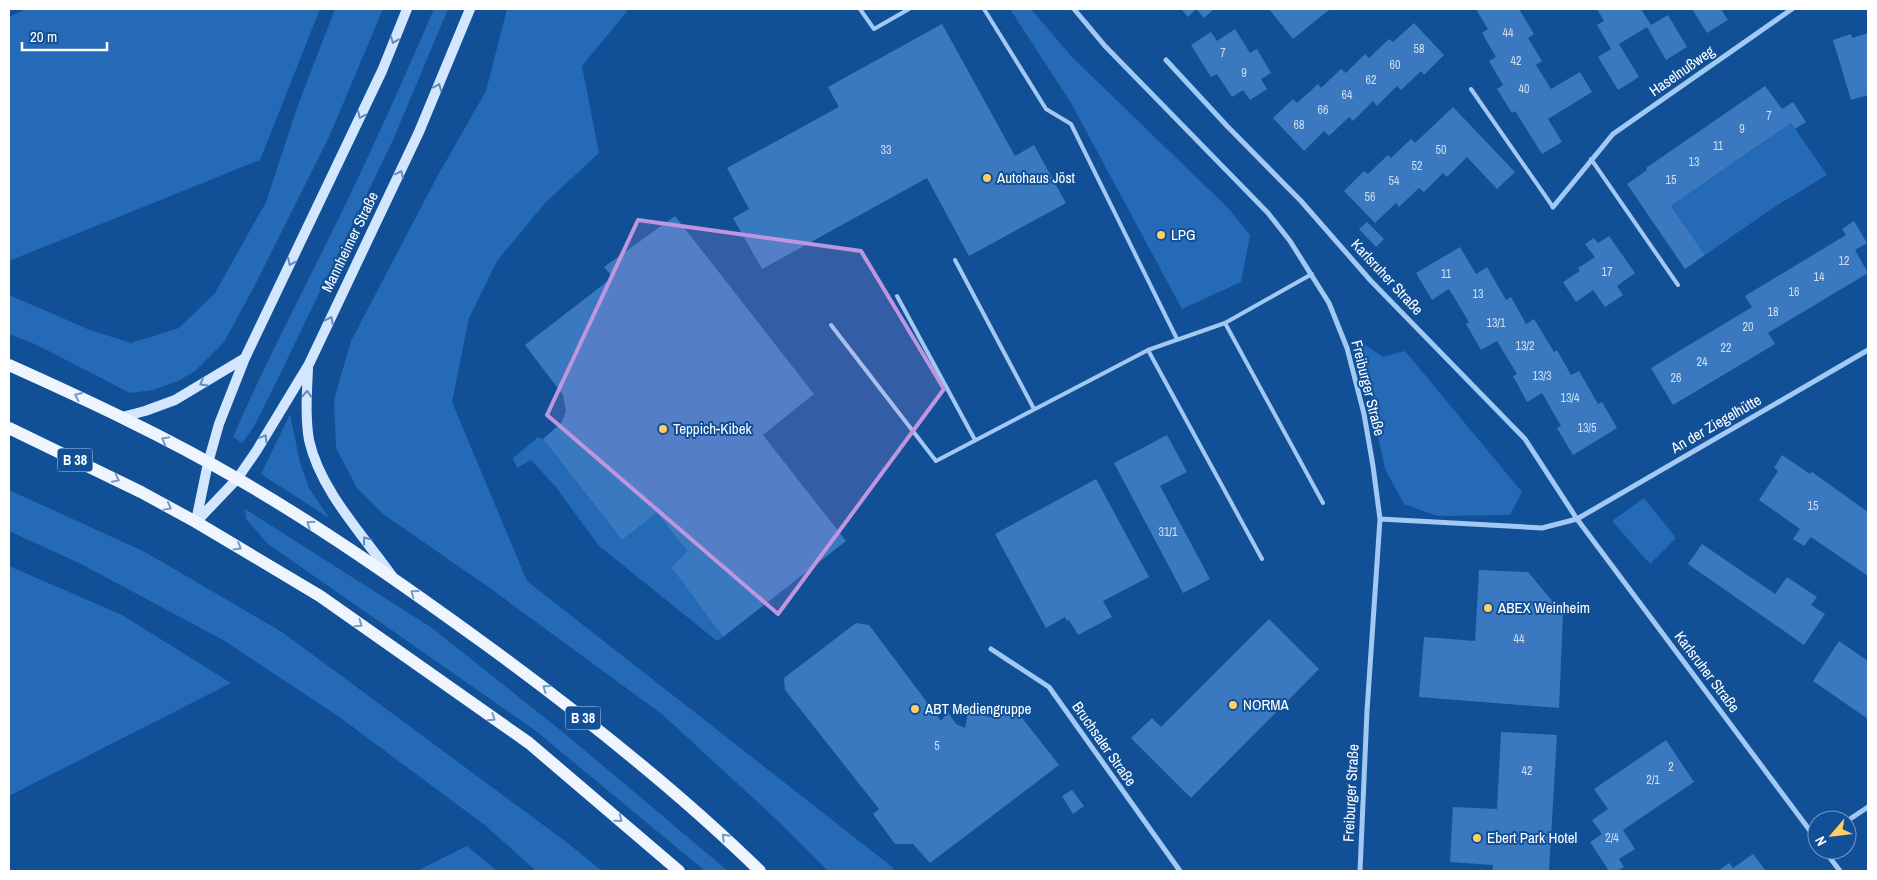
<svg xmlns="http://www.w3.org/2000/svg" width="1877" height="880" font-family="'Archivo Narrow',sans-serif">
  <rect width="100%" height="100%" fill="#115097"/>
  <path fill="#246ab6" d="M26,9H320L260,160L9,261V17Z
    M335,9H383L329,137L253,289L224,342L195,371L178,381L153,390L130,393L37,345L9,334V295L90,330L131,343L179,328L215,293L266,202L298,105Z
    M434,9H448L393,140L269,397L253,428L242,443L233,437C262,370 296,305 328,240C366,164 400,87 434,9Z
    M507,9H629L582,66L599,153L546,202L497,261L469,318L452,402L527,581L891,866L895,871H828L778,821L663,715L487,586L383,514L357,488L336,448L334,400L351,341L437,177L486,91Z
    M1010,9H1031L1072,57L1229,209L1250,235L1241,282L1182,309L1071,103Z
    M1791,123L1827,175L1776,206L1705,255L1671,206Z
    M1358,340L1383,357L1405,351L1522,492L1510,515L1437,516L1404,504L1385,469Z
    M290,414L300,463L309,488L329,518L261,474Z
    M538,437L543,439L622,540L657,513L687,551L671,567L723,637L717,641L599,546L555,486L531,460L517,468L513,458Z
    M9,490L145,552L282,632L569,844L602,871H536L486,826L338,716L223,640L81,564L9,531Z
    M1644,498L1676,538L1650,564L1612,521Z
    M245,509L432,628L564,733L728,871H705L536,731L268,544L246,519Z
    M9,566L122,615L231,683L9,796Z
    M467,846L497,871H417Z"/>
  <path fill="#3a79c0" d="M1181,9H1214L1204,18L1196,9L1188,17Z
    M1269,9H1330L1293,39Z
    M1476,9H1519L1534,34L1528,38L1542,61L1536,65L1551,89L1580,72L1592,92L1548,119L1562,142L1542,154L1515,111L1512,113L1497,89L1503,85L1489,61L1496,57L1482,33L1488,29Z
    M1597,9H1641L1651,25L1668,15L1687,47L1666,60L1647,27L1619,44L1639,77L1618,90L1598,57L1611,49L1597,25L1604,21Z
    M1692,9H1721L1728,20L1707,33Z
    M1414,23L1444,55L1424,75L1421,71L1401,90L1397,86L1377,106L1373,101L1353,121L1349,117L1329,136L1324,131L1304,151L1273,118L1293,99L1297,103L1318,84L1321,88L1341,69L1346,73L1365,54L1369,58L1389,39L1393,42Z
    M942,24L1015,156L1034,145L1066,203L969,256L927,178L762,269L733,218L749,209L727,168L839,107L828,87Z
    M1235,29L1250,53L1257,49L1271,73L1261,79L1267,89L1250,100L1243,90L1232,97L1217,74L1211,77L1191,45L1211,32L1217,41Z
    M1868,33V95L1851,100L1833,40L1851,34L1852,38Z
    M1765,86L1782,109L1793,102L1806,122L1795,129L1791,123L1671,206L1705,255L1685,269L1627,184L1647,170L1646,168Z
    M1453,107L1515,172L1497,189L1467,157L1447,177L1443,173L1424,192L1419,188L1399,207L1396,203L1375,223L1344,191L1364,171L1368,174L1388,155L1391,158L1411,139L1415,143Z
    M675,216L814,394L763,435L846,541L723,637L671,567L687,551L657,513L622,540L543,439L562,422L566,411L563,395L525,345L613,277L604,267Z
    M1854,221L1867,243L1855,250L1868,273L1768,333L1775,344L1673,405L1651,368L1752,307L1745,296L1846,235L1842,229Z
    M1367,222L1384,239L1376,247L1359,229Z
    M1609,236L1635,273L1617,286L1623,295L1605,307L1593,290L1576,302L1563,282L1580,271L1578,268L1595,257L1585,244L1594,238L1598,243Z
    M1460,247L1476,274L1487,267L1506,300L1511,297L1526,324L1534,319L1554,352L1557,350L1571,375L1579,371L1598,404L1602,402L1617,428L1573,455L1557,428L1561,426L1542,393L1527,402L1513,376L1517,374L1497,341L1481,350L1466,324L1469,322L1449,289L1432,300L1416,273Z
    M1167,435L1187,472L1160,486L1210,579L1183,593L1114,463Z
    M1782,455L1810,474L1812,472L1868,512V576L1811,537L1804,546L1793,539L1800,529L1759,500L1778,471L1774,468Z
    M1096,479L1149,577L1103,601L1112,617L1078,635L1069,620L1067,621L1065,617L1046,628L995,534Z
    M1702,544L1775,594L1787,577L1817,597L1811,605L1825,614L1804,645L1688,564Z
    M1479,570L1528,572L1563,614L1559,708L1419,697L1424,637L1475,641Z
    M1269,619L1319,669L1191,798L1131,738L1152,718L1161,727Z
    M856,623L869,625L941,721L948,712L956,724L965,728L968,712L995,718L1012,705L1059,765L930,863L913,844H895L873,814L879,809L785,690L784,678Z
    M1839,641L1868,661V719L1813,681Z
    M1501,732L1557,735L1549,871H1492L1493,865L1450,862L1453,807L1497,809Z
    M1666,740L1694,782L1623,830L1635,849L1619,859L1624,867L1617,871H1609L1590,842L1602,834L1592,820L1608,809L1594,789Z
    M1072,790L1084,806L1073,814L1062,796Z
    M1753,854L1766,871H1718L1729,863L1733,868Z"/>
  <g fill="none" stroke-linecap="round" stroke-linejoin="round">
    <path stroke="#a2c9f3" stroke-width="4" d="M860,9L874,29L909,9
      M984,9L1046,109L1071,124L1177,339
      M1471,89L1553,207
      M1591,159L1678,285
      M955,260L1034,409
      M897,296L975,440
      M1225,323L1323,503
      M831,325L936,461L1148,350L1225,323L1312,274
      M1148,350L1262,559"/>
    <path stroke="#a2c9f3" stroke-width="5" d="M1074,9L1105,46L1268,213L1290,241L1329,303L1347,348L1364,414L1373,466L1380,519L1367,711L1360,871
      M1166,60L1227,126L1301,201L1371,281L1525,439L1577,519L1817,840
      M1553,207L1613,134L1792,9
      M1380,519L1542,528L1577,519L1868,350
      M991,649L1049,687L1180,871
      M1847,821L1868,807
      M1824,850L1840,871"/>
    <path stroke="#d2e6fd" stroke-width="10" d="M308,368C307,392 305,416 309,440C320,490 363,535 392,576
      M122,417L145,411L175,400L245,358
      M196,521L208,463L219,424L245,358L382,71L407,9
      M196,522L237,479L257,450L309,364L419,132L470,9"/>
    <path stroke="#eff5ff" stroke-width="12" d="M9,365C87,400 164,436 238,479C324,529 405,586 485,644C581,714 675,788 760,871
      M9,428L141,492L196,522L320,596L529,743L679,871"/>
  </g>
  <defs><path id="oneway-chevron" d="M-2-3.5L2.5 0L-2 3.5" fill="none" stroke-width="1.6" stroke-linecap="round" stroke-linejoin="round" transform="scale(1.25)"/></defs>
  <g stroke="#5e8cc0">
    <use href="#oneway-chevron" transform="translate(394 40) rotate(112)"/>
    <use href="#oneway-chevron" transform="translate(438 87) rotate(-67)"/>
    <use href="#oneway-chevron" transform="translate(361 115) rotate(115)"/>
    <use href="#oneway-chevron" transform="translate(400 174) rotate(-65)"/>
    <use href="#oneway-chevron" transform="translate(291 262) rotate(115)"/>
    <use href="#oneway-chevron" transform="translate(330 320) rotate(-64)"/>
    <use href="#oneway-chevron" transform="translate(203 383) rotate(149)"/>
    <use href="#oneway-chevron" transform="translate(307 394) rotate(-87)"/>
    <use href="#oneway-chevron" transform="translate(264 438) rotate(-59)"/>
    <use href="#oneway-chevron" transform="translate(366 540) rotate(-127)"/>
  </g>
  <g stroke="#759ac6">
    <use href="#oneway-chevron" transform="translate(78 396) rotate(-155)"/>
    <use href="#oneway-chevron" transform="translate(165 440) rotate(-152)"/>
    <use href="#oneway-chevron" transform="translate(116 479) rotate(26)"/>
    <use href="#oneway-chevron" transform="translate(168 507) rotate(29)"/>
    <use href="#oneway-chevron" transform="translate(310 524) rotate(-147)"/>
    <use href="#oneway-chevron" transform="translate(238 547) rotate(31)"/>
    <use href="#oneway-chevron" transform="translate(414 593) rotate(-144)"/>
    <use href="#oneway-chevron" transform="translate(359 624) rotate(35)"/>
    <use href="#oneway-chevron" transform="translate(546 688) rotate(-144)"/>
    <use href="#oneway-chevron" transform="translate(492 718) rotate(35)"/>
    <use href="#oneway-chevron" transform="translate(619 819) rotate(40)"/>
    <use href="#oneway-chevron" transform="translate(725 837) rotate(-135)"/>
  </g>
  <path fill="#bd96df" fill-opacity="0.2" stroke="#bd96df" stroke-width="4" stroke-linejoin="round" d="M638,220L861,251L944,389L778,614L547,415Z"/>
  <g fill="#ffce65" stroke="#115097" stroke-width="2">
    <circle cx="987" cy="178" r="5"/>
    <circle cx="1161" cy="235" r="5"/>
    <circle cx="663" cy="429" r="5"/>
    <circle cx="1488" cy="608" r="5"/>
    <circle cx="1233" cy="705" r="5"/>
    <circle cx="915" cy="709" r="5"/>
    <circle cx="1477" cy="838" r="5"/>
  </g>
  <g text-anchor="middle" stroke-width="4" stroke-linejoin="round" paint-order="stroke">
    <g font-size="12" fill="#cedeef">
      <text x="1508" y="37">44</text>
      <text x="1419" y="53">58</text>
      <text x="1223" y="57">7</text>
      <text x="1516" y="65">42</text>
      <text x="1395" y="69">60</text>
      <text x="1244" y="77">9</text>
      <text x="1371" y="84">62</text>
      <text x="1524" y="93">40</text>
      <text x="1347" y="99">64</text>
      <text x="1323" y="114">66</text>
      <text x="1769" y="120">7</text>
      <text x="1299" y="129">68</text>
      <text x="1742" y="133">9</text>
      <text x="1718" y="150">11</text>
      <text x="886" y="154">33</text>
      <text x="1441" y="154">50</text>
      <text x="1694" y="166">13</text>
      <text x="1417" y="170">52</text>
      <text x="1671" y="184">15</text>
      <text x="1394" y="185">54</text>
      <text x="1370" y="201">56</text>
      <text x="1844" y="265">12</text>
      <text x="1607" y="276">17</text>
      <text x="1446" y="278">11</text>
      <text x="1819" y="281">14</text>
      <text x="1794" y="296">16</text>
      <text x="1478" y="298">13</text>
      <text x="1773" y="316">18</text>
      <text x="1496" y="327">13/1</text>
      <text x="1748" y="331">20</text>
      <text x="1525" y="350">13/2</text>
      <text x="1726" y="352">22</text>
      <text x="1702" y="366">24</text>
      <text x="1542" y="380">13/3</text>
      <text x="1676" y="382">26</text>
      <text x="1570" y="402">13/4</text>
      <text x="1587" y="432">13/5</text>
      <text x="1813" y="510">15</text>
      <text x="1168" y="536">31/1</text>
      <text x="1519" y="643">44</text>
      <text x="937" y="750">5</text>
      <text x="1671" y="771">2</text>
      <text x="1527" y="775">42</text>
      <text x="1653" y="784">2/1</text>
      <text x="1612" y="842">2/4</text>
    </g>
    <g fill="#115097" stroke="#b8cae0" stroke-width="1">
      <rect x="57.5" y="448.5" width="35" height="23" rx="4"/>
      <rect x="565.5" y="706.5" width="35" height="23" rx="4"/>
    </g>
    <g font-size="14" font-weight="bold" fill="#fff">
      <text x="75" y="465">B 38</text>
      <text x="583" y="723">B 38</text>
    </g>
    <g font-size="15" fill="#fff" stroke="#115097">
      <text transform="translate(1682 71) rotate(-35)" y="5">Haselnußweg</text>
      <text transform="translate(350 242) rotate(-64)" y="5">Mannheimer Straße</text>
      <text transform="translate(1387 277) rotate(47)" y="5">Karlsruher Straße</text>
      <text transform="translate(1368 388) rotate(76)" y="5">Freiburger Straße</text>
      <text transform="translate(1716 424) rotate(-30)" y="5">An der Ziegelhütte</text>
      <text transform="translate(1707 672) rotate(53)" y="5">Karlsruher Straße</text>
      <text transform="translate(1104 744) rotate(55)" y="5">Bruchsaler Straße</text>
      <text transform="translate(1351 793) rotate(-87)" y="5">Freiburger Straße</text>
    </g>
    <g font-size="15" fill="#fff" stroke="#115097" text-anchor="start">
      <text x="997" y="183">Autohaus Jöst</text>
      <text x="1171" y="240">LPG</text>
      <text x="673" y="434">Teppich-Kibek</text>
      <text x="1498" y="613">ABEX Weinheim</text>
      <text x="1243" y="710">NORMA</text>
      <text x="925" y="714">ABT Mediengruppe</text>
      <text x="1487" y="843">Ebert Park Hotel</text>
    </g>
  </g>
  <rect width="1877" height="880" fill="none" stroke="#ffffff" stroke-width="20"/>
  <g transform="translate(1832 835) rotate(242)"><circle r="24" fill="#115097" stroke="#7096c1"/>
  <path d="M0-4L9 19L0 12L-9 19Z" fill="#ffce65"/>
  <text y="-8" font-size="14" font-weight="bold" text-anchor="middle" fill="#ffffff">N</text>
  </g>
  <path d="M22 42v8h85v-8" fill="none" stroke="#ffffff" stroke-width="2.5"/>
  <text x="30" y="42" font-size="15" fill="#ffffff" stroke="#115097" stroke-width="4" paint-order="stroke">20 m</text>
</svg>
